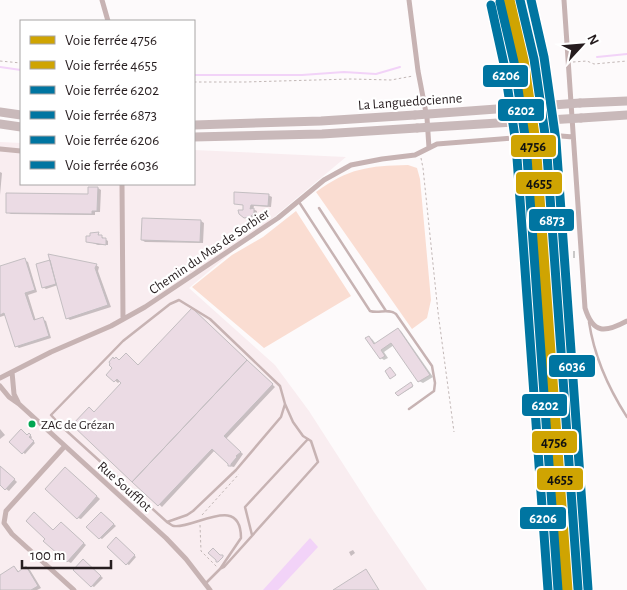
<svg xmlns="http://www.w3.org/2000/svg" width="627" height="590" font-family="'Alegreya Sans',sans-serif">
  <rect width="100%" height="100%" fill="#fdfafb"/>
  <path fill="#f9edf0" d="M0,142L21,143V184H194V150L346,157L189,288L275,365L309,411L374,512L427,590H0Z"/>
  <path fill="#faddd2" d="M408,165L417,168L420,179L431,300L427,318L412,329L316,192C349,168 368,166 408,165Z
    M296,211L351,296L264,348L192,287L232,255L263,237Z"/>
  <path fill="#f2d3f8" d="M310,538L318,547L278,590H263Z"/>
  <path fill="#0003" d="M0,172L2,173L0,195Z
    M89,188H98L101,190L100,212H95V215L11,214L7,212L89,195Z
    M268,195L272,197L271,207L254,206L253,209L257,211L256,216L251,219L240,213L244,211V205L235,203Z
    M201,221L204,223L203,243L145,242L142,240Z
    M98,234L108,241V245H98L87,241Z
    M573,251H575V258H573Z
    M24,260L28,262L37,292L28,295L36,321L42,319L46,321L51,338L19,348L16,346L6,315L0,317V268Z
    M37,265H96L99,267L98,271L111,307L70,320L67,318L58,285L46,289L43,287Z
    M195,311L275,387L226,439L243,454L234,467L229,466V463L215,450L162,507L74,425L95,413L123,383L121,380L118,383L108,375L120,361L139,366Z
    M398,329L401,331L433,377L423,383L419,381L394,345L384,352L388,358L384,360L381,358L367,338L369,337L372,339L376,344Z
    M556,335L560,336L561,352L557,351Z
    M412,384L413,387L399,395Z
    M0,429L5,435L0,439Z
    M29,434L32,437L31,439L35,443L25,454L11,442Z
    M0,466L17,482L9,491L0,485Z
    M69,471L100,499L81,519L78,518Z
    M104,515L116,526L102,539L100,538Z
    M64,525L86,545L71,563L67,561L54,531Z
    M118,540L136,557L129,565L127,564Z
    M353,550L355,553L351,556L349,552Z
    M85,562L103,578L94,587L92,586Z
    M14,567L19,572L26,568L30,570L41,588L37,590H0V576Z"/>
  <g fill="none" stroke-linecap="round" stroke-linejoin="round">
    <path stroke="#f2d3f8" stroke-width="2" d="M597,57L627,54
      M0,67L21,70
      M194,75H302L344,72L376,74L400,67"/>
  </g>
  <path fill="#ebdbe4" stroke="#c3bec1" d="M88,187H98L97,211H92V214L6,213V193L88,194Z
    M234,192L269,194L268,206L251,205L250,209L254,208V213L250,217L244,218L239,214L238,210H243V205L234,204Z
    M142,218L201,220L200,242L141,240Z
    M99,232L98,235H102V238H106V245L86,242V236H90V233Z
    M48,254L97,264L95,268L108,305L66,319Z
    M25,258L35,290L25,293L34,320L43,317L49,336L15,347L4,313L0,315V266Z
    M50,260L56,284L42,288L36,264Z
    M192,308L247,360L132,482L72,425L89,407L94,412L121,383L117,379L114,382L106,375L112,368L109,365L110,364L109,362L113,357L114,359L116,357L119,360L126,353L138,365Z
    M398,328L430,375L418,382L391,343L381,350L385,356L380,359L365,338L369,336L374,344Z
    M247,360L273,384L224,436L241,452L236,456L237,457L231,464V466H228V464L212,449L158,506L132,482Z
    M390,367L396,375L390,379L385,371Z
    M411,382L413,386L398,396L395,393Z
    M21,429L27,435L29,433L31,435L29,437L34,441L22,454L9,442Z
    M0,466L15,479L5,490L0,485Z
    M65,467L97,496L77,519L45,489Z
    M34,512L53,530L61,522L84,543L67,562L43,541L45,539L26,521Z
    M101,512L114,524L99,539L86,527Z
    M116,537L135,555L126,565L107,547Z
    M213,548L220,555H223V557L218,562H216V560L208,553Z
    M83,559L101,576L91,587L73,570Z
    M14,566L18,572L26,566L38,586L31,590H0V575Z
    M366,569L379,590H333Z"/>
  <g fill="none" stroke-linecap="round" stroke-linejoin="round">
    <path stroke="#c2b7b6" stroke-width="1" stroke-dasharray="2.5 2.5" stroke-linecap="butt" d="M0,61L21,63
      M573,62L587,61L594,64L627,61
      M194,82H245L351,79L391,80L413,76
      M421,158L423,168L438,312L454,432
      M202,515L239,474
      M200,525L201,551L217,567"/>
    <path stroke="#c7b3b3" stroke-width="2.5" d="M299,202L370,311C379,314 388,308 396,314L432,366L435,383L434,391L409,409
      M319,208L386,311
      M589,322C594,355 609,389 627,417
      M167,522L187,515L193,511L236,470L281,417L285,404
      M252,535L245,507L308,439
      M205,584L220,569L224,567L318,462L311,441L303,436L293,422L285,404L280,386L210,319L179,300L170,304L123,341L51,415L60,425L167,522C170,524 172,526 174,526C194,529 241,493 241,538L220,569"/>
    <path stroke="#c7b3b3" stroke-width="5" d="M102,0L108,21
      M409,0L418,71L427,118L429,148
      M564,0L585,308C593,334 605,333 627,321
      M0,149L21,151
      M122,184L123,319
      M12,372L14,394L18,402
      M0,378L51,352L111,326L145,307L278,218L324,180L351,165L382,159L415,155L437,144L549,135L573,137
      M0,386L9,397L19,404L166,538L186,559L210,590
      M65,446L6,511L4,523L12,534L74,590"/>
    <path stroke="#c9b9ba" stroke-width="9" d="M580,103L627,101
      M0,112L21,115
      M581,118L627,115
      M0,124L21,127
      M194,125L321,121L415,115
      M194,137L322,134L417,128"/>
    <path stroke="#c9b9ba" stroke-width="9" d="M415,115L580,103
      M417,128L581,118"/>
    <g stroke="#fff" stroke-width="12">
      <path id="rail-1" d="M507,0L524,76L533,142L565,590"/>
    </g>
    <g stroke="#fff" stroke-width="12">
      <path id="rail-2" d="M510,0L524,60L536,142L568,590"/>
    </g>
    <g stroke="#fff" stroke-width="12">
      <path id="rail-3" d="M500,2L514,62L526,143L558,590"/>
    </g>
    <g stroke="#fff" stroke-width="12">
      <path id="rail-4" d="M520,0L534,59L546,141L578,589"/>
    </g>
    <g stroke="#fff" stroke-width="12">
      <path id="rail-5" d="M491,5L504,64L516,144L548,590"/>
    </g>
    <g stroke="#fff" stroke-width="12">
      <path id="rail-6" d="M531,0L544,57L556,141L588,589"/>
    </g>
    <use href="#rail-1" stroke="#cfa402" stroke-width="9"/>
    <use href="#rail-2" stroke="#cfa402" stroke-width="9"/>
    <use href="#rail-3" stroke="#0075a1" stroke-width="9"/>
    <use href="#rail-4" stroke="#0075a1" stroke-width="9"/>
    <use href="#rail-5" stroke="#0075a1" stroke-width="9"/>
    <use href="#rail-6" stroke="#0075a1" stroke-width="9"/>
  </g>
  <circle fill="#00a651" stroke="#fff" stroke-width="2" cx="32" cy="424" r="4.5"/>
  <g text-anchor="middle" stroke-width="4.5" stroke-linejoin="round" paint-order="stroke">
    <g font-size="13" fill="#261d1f" stroke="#fff" text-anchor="start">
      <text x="41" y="429">ZAC de Grézan</text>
    </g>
    <g font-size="14" fill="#261d1f" stroke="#fff">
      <text transform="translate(410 101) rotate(-4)" y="5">La Languedocienne</text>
      <text transform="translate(209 251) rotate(-34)" y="5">Chemin du Mas de Sorbier</text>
      <text transform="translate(125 486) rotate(42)" y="5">Rue Soufflot</text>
    </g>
  </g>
  <g stroke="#fff" stroke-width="2">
    <rect x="482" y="64" width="47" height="24" rx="5" fill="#0075a1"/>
    <rect x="497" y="98" width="48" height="24" rx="5" fill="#0075a1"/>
    <rect x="510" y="134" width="47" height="24" rx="5" fill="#cfa402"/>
    <rect x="515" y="171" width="48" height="24" rx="5" fill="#cfa402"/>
    <rect x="528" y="208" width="47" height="24" rx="5" fill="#0075a1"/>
    <rect x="548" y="354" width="48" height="24" rx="5" fill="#0075a1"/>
    <rect x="521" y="393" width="47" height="24" rx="5" fill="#0075a1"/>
    <rect x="531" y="430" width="47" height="24" rx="5" fill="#cfa402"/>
    <rect x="536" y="467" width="48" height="24" rx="5" fill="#cfa402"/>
    <rect x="519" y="506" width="48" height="24" rx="5" fill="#0075a1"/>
  </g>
  <g font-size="14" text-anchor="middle" font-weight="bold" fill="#fff">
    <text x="506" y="80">6206</text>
    <text x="521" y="115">6202</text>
    <text x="552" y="225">6873</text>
    <text x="572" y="371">6036</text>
    <text x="545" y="410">6202</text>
    <text x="543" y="523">6206</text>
  </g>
  <g font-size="14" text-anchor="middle" font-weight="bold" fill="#111">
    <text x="533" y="151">4756</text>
    <text x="539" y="188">4655</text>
    <text x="554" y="447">4756</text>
    <text x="560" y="484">4655</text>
  </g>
  <rect x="20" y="20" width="175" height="165" fill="#ffffff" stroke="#a8a5a5"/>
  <rect x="30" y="36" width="25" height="8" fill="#cfa402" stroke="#a8a5a5"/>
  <text x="65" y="45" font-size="15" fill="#261d1f">Voie ferrée 4756</text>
  <rect x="30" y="61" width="25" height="8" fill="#cfa402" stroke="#a8a5a5"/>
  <text x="65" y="70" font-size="15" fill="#261d1f">Voie ferrée 4655</text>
  <rect x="30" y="86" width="25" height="8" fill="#0075a1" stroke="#a8a5a5"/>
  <text x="65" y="95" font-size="15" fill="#261d1f">Voie ferrée 6202</text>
  <rect x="30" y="111" width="25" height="8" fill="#0075a1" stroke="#a8a5a5"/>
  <text x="65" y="120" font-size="15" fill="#261d1f">Voie ferrée 6873</text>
  <rect x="30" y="136" width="25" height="8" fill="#0075a1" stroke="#a8a5a5"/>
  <text x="65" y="145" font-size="15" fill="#261d1f">Voie ferrée 6206</text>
  <rect x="30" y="161" width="25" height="8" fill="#0075a1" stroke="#a8a5a5"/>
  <text x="65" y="170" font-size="15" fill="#261d1f">Voie ferrée 6036</text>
  <g transform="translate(582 45) rotate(64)" stroke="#ffffff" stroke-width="4" paint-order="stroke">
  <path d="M0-4L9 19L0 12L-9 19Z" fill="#261d1f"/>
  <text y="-8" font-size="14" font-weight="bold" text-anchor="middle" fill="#261d1f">N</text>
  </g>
  <path d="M22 560v8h89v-8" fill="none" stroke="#261d1f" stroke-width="2.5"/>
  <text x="30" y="560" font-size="15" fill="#261d1f" stroke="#ffffff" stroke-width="4" paint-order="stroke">100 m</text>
</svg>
